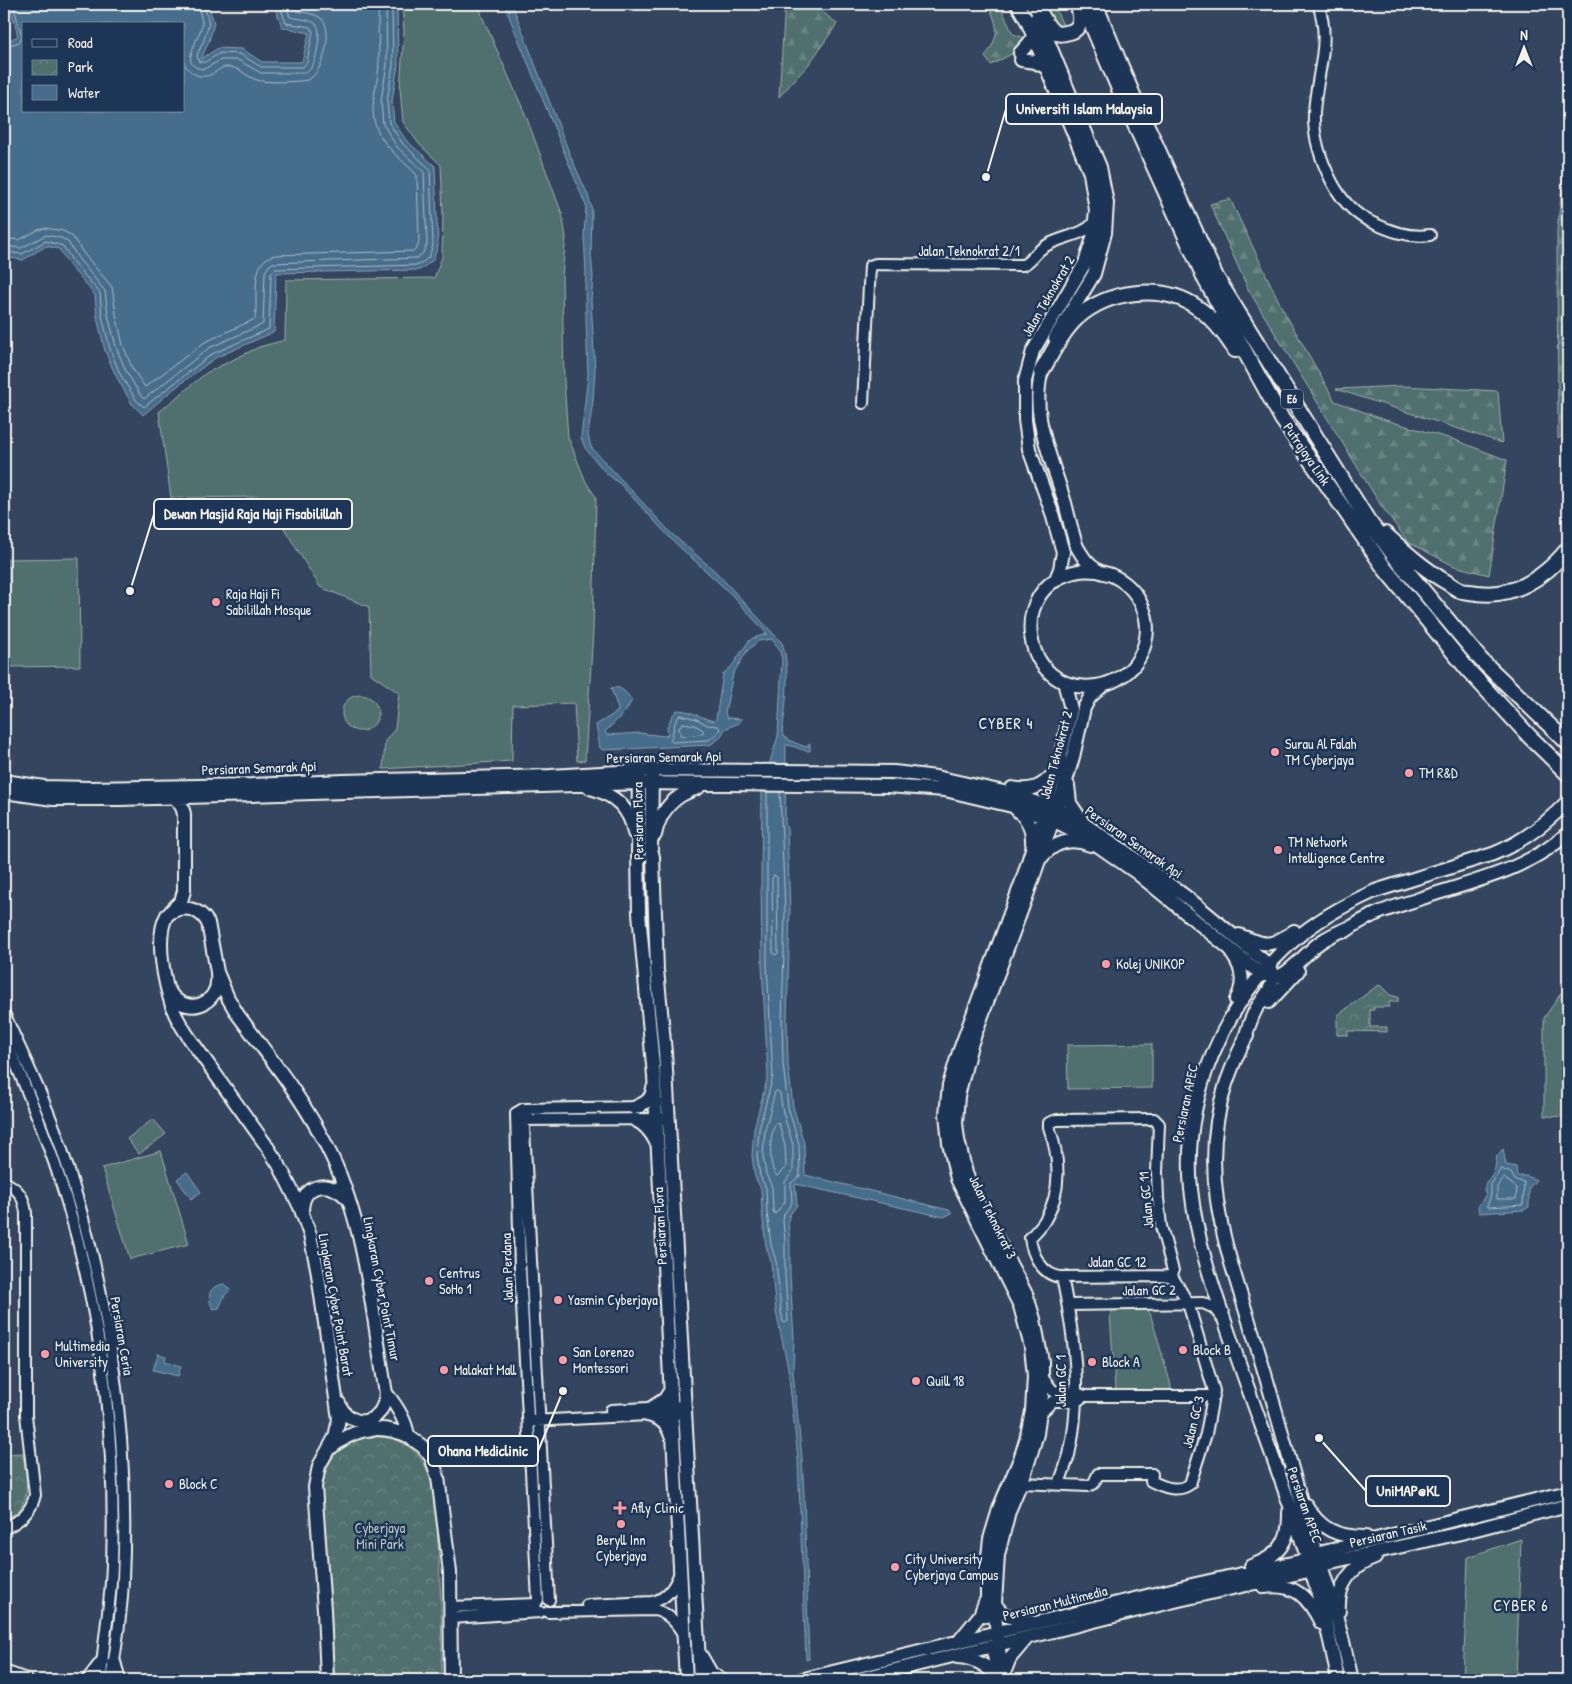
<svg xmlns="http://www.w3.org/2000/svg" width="1572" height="1684" font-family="'Patrick Hand',sans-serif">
  <defs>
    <pattern id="forest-firs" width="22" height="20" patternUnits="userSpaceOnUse" patternTransform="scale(1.25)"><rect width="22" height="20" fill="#506f6e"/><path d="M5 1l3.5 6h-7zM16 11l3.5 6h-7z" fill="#6a8483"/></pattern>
    <pattern id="park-crowns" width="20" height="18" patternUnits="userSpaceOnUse" patternTransform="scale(1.25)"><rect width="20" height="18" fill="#506f6e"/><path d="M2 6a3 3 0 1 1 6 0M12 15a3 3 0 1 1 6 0" fill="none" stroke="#6a8483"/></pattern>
  </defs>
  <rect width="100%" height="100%" fill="#34455f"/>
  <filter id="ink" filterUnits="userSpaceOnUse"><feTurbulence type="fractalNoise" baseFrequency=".02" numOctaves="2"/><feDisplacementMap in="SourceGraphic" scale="10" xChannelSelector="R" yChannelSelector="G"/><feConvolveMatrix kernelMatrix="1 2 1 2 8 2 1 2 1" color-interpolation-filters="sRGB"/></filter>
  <g filter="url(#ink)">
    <path fill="#506f6e" stroke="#a2b0ab" d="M402,4H479L482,16L526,116L562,214L566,237L562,276L564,381L568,437L586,482L596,497L593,631L585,760L577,761L574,703L513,705L512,761L383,769L385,741L395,729L399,693L371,674L369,607L320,587L271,507L260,497L171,498L159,412L206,373L259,347L285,340L286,280L434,278L442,257L443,214L441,165L419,144L403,122L400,88L404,32Z
      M79,558L80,666L9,667L7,559Z
      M342 713a18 18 0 1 1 36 0a18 18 0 1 1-36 0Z
      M1566,986L1568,988V1117L1544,1116V1018Z
      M1152,1044V1088L1068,1089L1067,1045Z
      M153,1119L166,1134L139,1154L127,1139Z
      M161,1151L189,1244L130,1259L102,1168Z
      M1145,1308L1150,1313L1171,1385L1170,1390L1119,1391L1115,1388L1110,1314L1114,1310Z
      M1521,1539L1516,1680H1463L1468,1557Z"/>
    <path fill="url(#forest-firs)" stroke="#a2b0ab" d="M785,4H816V6L837,24L809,64L779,97Z
      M988,4H999L1013,34L1025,38L1019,50L991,65L985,57C1000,35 999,28 988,4Z
      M1043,4H1053L1064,27L1053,25L1050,14Z
      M1564,4H1568V431L1558,439L1557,231L1567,144L1562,26Z
      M1230,199L1282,308L1335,401L1382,419L1455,440L1507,460L1489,575L1454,566L1408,542L1380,504L1249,291L1210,204Z
      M1403,386L1498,391L1502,443L1336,389Z"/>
    <path fill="url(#park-crowns)" stroke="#a2b0ab" d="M1380,985L1390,995L1398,997V1002H1389V1007H1374V1010H1370V1027H1387V1032L1348,1031V1035H1337V1020L1338,1015L1377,986Z
      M365,1437C384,1436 401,1438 415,1452C422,1459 429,1471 432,1482C437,1500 437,1523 438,1543C441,1589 442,1634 442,1680H331L321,1501C323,1468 331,1447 365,1437Z
      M23,1453C26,1478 35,1509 4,1519V1454Z"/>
    <path fill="#466d8d" stroke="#8ca2b1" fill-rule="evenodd" d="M8,4H208L214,23L209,41L201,59L218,48L242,49L262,62H302L309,33L282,27L274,4H397L398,65L392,101L394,122L406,140L435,166L438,246L433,260L420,270L276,273L274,332L215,358L175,388L143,415L132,404L116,376L105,351L97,317L95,295L69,265L59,249L46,246L23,260L4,257V43L18,36L11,10ZM24,24H184V111H24Z
      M504,4H512L570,155L588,195L592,210L591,255L593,277L591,300L595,370L593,401L588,435L591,447L672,534L715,571L782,643C791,668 786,706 782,733C785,740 798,744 806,747L810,744V751C801,751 794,745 786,745L785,824L787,829L790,911L787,1021L788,1064L793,1106L804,1143L805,1175L949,1210L952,1213L944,1217L795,1184L797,1205L789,1216L788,1222L790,1241V1275L794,1338L793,1372L802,1458L804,1495L809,1659L806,1660L798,1459L788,1368L776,1312L771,1262L766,1246L762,1212L761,1189L755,1177L752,1156L754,1128L768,1076L762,966L761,880L762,788L778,736L782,660L780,651L772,639L758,641L747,651L733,674L725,713L727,718L742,719L739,723L725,729L720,738L710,745L603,750L600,748L596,725L617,712L618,709L611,688C621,685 626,693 632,700L626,711L605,732L607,735L640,733L664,736L668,735L667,727L672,716L677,710C691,710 701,718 714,721L716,719L723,674L732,666L748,642L753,638L767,634L732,595L672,540L621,485L606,473L585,448L581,438L588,375L585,288L586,274L584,234L586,206Z
      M1503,1149L1506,1165L1516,1167L1517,1176H1527L1536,1180L1529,1188V1207L1524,1210L1479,1213L1478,1207L1486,1194L1484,1190L1486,1182L1492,1176L1495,1168L1497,1155Z
      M187,1172L201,1192L191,1199L177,1179Z
      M224,1284L230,1290L225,1295L219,1308L213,1309C206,1296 209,1286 224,1284Z
      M158,1354L166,1356L165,1361L181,1366L178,1376L153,1370Z"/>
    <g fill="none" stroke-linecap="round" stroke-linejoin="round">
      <path stroke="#aebcc4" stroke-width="1" d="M198,4C198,10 202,17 202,23C202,37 175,67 204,69L221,60H238L261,73H304C307,71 309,71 311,68C316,62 322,32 317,25C312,19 298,19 290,17L286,4
        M204,4L209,23L204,40L197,55L199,62H205L220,53L240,54L261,67H303L307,62L313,31L310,27L286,23L279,4
        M4,47L19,42L22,37L13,4
        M184,62C188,73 200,80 212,74C216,72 220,68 225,67C239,66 245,76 257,80C266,83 297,82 307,80C323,75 334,31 322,19C315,13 305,13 296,11L293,4
        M4,238L19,240L38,230L45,228L63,231L72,236L84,254L112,287L116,314L123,345L132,368L145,387L205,342L255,319C259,299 248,259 276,255L414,251L417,248L419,242L417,175C403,160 385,149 377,129C367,108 379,83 379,61C379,42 377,23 379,4
        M4,246L21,248L46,235L61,238L68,242L78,258L105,291L108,315L116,347L126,371L141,396L144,399L209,348L263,324L265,272L268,267L272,263L417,258L423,253L427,244L424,172L397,147L383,124L381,101L387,64L386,4
        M4,252L22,254L46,241L63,246L73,262L100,293L102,316L110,349L120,374L136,400L144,407L212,354L269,329L271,274L275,269L419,265L429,257L433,245L430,169L403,144L389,123L387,101L393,65L392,4
        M680,715L697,719L707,725L718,726L720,729L716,735L708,740L672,742L670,740C675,731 672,723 680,715Z
        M683,723L695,725L703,730V733L695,735L681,736L679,728Z
        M767,792V966L773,1076L759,1129L757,1156L760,1176L766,1188L767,1212L771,1245L776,1261L781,1311L783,1322L785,1323L788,1321L785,1275V1241L783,1221L784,1214L792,1203L791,1183L800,1176L799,1144L788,1107L783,1064L782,1021L785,912L780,792
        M774,875L777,877L778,953L776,955L773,953L772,880Z
        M778,1091L780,1093L782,1109L793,1145V1171L785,1182V1202L775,1214L773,1211L772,1187L766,1174L763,1156L765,1130L775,1092Z
        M776,1123L779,1124L785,1146L786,1167L777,1176C768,1169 769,1132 776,1123Z
        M1501,1169L1511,1173L1515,1180L1524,1182L1523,1205L1489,1207L1487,1206L1491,1195V1185Z
        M1504,1178L1517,1188L1516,1199H1497V1187Z"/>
      <g stroke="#f4f1e8" stroke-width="14">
        <path id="minor" d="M1318,4C1332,42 1316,74 1314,113C1313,137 1321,161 1332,182C1341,199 1354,214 1371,222C1390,231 1409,238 1430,235
          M863,403L870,266L876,264L1023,265C1032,261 1035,252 1044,247C1060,236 1081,237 1094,223
          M4,1013C23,1056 44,1097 59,1141C108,1281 130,1431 123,1579C122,1613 116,1647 111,1680
          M4,1036C27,1090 50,1145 67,1202C102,1319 116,1442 112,1564C111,1603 103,1641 101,1680
          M523,1109L549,1600
          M1151,1119H1154L1159,1124L1157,1172L1158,1198L1161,1226L1173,1271L1172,1276L1060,1277C1042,1275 1032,1254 1030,1238C1035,1232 1041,1227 1045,1220C1062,1192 1060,1158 1049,1127V1123L1057,1120Z
          M518,1120L663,1119
          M4,1182C19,1189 24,1197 26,1213V1415L35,1495C31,1513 19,1521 4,1529
          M1068,1305L1203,1303L1214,1308L1221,1317
          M1043,1378L1053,1391L1076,1393L1085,1396H1214
          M611,1410L685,1406
          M1041,1413L1053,1401H1075L1080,1399
          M532,1421L686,1413
          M1021,1483L1088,1486L1094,1483L1098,1474H1152L1151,1481C1163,1487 1178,1493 1190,1484L1206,1434L1214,1391L1188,1303L1172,1276
          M1059,1484C1062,1475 1066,1465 1069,1455C1083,1396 1074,1335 1062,1277
          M538,1600L520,1269L516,1113L523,1109L641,1107
          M587,1605L652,1602C667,1599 675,1587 680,1572
          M450,1607L536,1604
          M548,1612L655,1610C669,1614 676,1622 683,1634
          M451,1618L540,1612
          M999,1645L1006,1680
          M991,1647L998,1679"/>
      </g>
      <g stroke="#f4f1e8" stroke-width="16">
        <path id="major" d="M1017,4L1027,21L1090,173L1096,210L1093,238L1085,263L1033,351L1025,381V420L1029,449L1051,510L1063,552L1060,569L1055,581
          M1037,17L1048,41L1100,167L1107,203L1105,233L1094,274L1055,338
          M1020,53L1030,42L1033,36
          M1021,60L1035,62L1047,68
          M1044,364C1027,411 1052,458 1065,503C1069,518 1072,533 1077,547C1083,557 1087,564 1097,570C1101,573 1106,573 1111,575C1125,581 1136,592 1142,606C1151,625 1147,648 1135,664C1126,676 1111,684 1096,686C1021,696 1004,584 1079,571C1085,570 1092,571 1098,571
          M652,775L651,849L653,857L657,970L665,1052L700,1680
          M639,776L638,853L639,913L654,1076L686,1680
          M4,781L44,787L90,788L252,785L343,781L550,776L652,770L894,772L936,777L1004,792L1056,809L1078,820L1123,850L1193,902L1269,965C1281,983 1263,996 1255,1011C1250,1021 1247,1031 1244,1041
          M1068,785L1070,803L1082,821
          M590,788C614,794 630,808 634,833
          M1012,788C1031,792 1043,787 1055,772
          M4,792L53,799H120L639,783L887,786L945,790L1012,806L1053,820L1087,838L1137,873L1256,970C1263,974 1270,978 1279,976C1291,972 1308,951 1319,943C1329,936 1340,931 1351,927
          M1016,809C1026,817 1033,829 1032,843
          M655,835C660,810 674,795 698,788
          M1041,858C1054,842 1071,837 1090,845
          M171,911L181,901L184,891V814L182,807L175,798
          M1346,931C1367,915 1391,908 1416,900C1469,882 1525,872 1568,833
          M1239,935C1266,946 1270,948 1294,931
          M1232,954C1243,968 1245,984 1236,1000
          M169,991C185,1018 221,1005 217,975
          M1269,1002L1298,971
          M1247,1036C1238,1051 1232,1067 1226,1084C1194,1182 1233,1264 1260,1357C1279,1420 1296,1484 1314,1547C1331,1590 1342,1635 1352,1680
          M634,1108C645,1103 652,1100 653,1088
          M635,1120C645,1124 651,1132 656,1142
          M302,1212C302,1181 331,1180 348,1199
          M339,1403C345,1419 363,1428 377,1415C383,1410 385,1401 386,1393
          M651,1408L665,1399L670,1391
          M647,1415C660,1418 667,1423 671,1436
          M332,1447C355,1428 380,1423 408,1436
          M1306,1505C1321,1530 1337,1537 1366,1537
          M1251,1566C1279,1556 1290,1542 1289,1512
          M1264,1587C1296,1583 1308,1597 1321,1623
          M995,1603C1001,1616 1017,1621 1031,1622
          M1339,1611C1337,1585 1351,1566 1375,1558
          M987,1616V1565L990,1539L1000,1506L1020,1459L1026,1440L1032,1411L1034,1376L1031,1347L1020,1306L957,1179L949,1143L946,1114L949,1085L958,1055L1022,881L1059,763L1071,709L1064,682
          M959,1641L980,1615L985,1602
          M999,1645L996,1625L995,1603L998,1555L1009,1511L1025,1473L1037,1434L1042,1395V1361L1034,1319L1027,1296L976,1199L966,1173L958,1140L956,1123L958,1096L971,1045L1027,895L1063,791L1073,757L1084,708L1090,697L1103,685
          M700,1654L711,1673L721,1680
          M957,1657C973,1658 990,1665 997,1680
          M114,1662L119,1680
          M4,1672L26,1680
          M1004,1673L1010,1658L1027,1638
          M88,1680L102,1662
          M327,1680L324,1610L315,1487L319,1466L335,1437L339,1419L317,1268L310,1235L300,1207L279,1165L266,1145L190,1039C184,1030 177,1020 173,1009C165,985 154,938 167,915C181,904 199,907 208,923L217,972L228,998L238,1015C272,1060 308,1105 332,1157C367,1231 372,1315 386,1393C396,1405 406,1420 408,1436L422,1446L431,1457L438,1477L450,1572L451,1680
          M800,1680L1196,1584L1301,1561L1324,1552L1384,1537L1568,1492
          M855,1680L1179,1600L1304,1572L1327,1563L1461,1533L1568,1505
          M1338,1680C1318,1569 1274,1464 1237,1357C1219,1303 1197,1247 1191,1189C1182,1098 1224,1003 1292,942C1316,920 1346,904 1375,891L1493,854C1523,842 1546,824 1568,801"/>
      </g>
      <g stroke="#f4f1e8" stroke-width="18">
        <path id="highway" d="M1033,4C1042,11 1045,27 1054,32C1057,34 1062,34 1065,33C1083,31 1082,17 1077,4
          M1083,4L1122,96L1206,281L1282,419L1385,569L1469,671L1530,737L1568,774
          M1095,4L1132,93L1216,277L1367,519L1396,558L1481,660L1568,743
          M1041,372C1052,354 1061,333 1077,318C1108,290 1163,283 1198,308C1214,319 1225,334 1235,350
          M1385,534C1405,552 1425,570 1448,583C1452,586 1457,589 1461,591C1466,592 1472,592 1477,593C1514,598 1545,577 1568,549"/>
      </g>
      <use href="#minor" stroke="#1d3557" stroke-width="10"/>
      <use href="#major" stroke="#1d3557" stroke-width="12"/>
      <use href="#highway" stroke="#1d3557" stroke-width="14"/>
    </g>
  </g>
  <g fill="#ff9aa2" stroke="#1d3557" stroke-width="2">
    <circle cx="216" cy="602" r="5"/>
    <circle cx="1275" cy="752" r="5"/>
    <circle cx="1409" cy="773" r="5"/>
    <circle cx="1278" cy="850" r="5"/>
    <circle cx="1106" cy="964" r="5"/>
    <circle cx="429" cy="1281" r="5"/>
    <circle cx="558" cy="1300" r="5"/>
    <circle cx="1183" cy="1350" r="5"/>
    <circle cx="45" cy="1354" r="5"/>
    <circle cx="563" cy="1360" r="5"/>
    <circle cx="1092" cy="1362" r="5"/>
    <circle cx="444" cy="1370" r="5"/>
    <circle cx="916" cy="1381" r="5"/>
    <circle cx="169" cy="1484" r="5"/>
    <path d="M617.5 1500.5h5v5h5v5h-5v5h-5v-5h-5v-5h5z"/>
    <circle cx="621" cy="1524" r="5"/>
    <circle cx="895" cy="1567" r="5"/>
  </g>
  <g text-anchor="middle" stroke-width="5" stroke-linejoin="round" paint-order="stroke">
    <rect fill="#1d3557" stroke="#b4b9bc" stroke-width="1" x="1281" y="389.5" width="22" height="19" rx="4"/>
    <g font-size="12" font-weight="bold" fill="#f4f1e8">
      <text x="1292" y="403">E6</text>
    </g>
    <g font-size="14" fill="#f4f1e8" stroke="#1d3557">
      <text x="969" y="256">Jalan Teknokrat 2/1</text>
      <text transform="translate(1048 296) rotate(-60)" y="5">Jalan Teknokrat 2</text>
      <text transform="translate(1307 454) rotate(56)" y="5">Putrajaya Link</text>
      <text transform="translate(1056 755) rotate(-75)" y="5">Jalan Teknokrat 2</text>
      <text transform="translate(664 757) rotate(-1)" y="5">Persiaran Semarak Api</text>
      <text transform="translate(259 768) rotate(-2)" y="5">Persiaran Semarak Api</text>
      <text transform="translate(638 821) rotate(-91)" y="5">Persiaran Flora</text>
      <text transform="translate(1134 842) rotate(35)" y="5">Persiaran Semarak Api</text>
      <text transform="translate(1185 1103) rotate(-78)" y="5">Persiaran APEC</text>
      <text transform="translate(1146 1200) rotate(-95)" y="5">Jalan GC 11</text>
      <text transform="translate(993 1217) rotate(64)" y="5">Jalan Teknokrat 3</text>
      <text transform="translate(660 1226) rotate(-93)" y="5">Persiaran Flora</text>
      <text x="1117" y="1267">Jalan GC 12</text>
      <text transform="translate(507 1268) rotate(-92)" y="5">Jalan Perdana</text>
      <text transform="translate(382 1289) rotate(79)" y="5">Lingkaran Cyber Point Timur</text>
      <text transform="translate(1149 1290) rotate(-1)" y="5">Jalan GC 2</text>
      <text transform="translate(336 1305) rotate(80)" y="5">Lingkaran Cyber Point Barat</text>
      <text transform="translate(122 1336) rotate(80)" y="5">Persiaran Ceria</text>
      <text transform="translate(1061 1381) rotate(-90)" y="5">Jalan GC 1</text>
      <text transform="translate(1193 1422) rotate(-76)" y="5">Jalan GC 3</text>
      <text transform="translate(1305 1505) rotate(71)" y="5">Persiaran APEC</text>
      <text transform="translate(1388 1534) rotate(-13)" y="5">Persiaran Tasik</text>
      <text transform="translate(1055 1603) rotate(-14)" y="5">Persiaran Multimedia</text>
    </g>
    <g font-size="14" fill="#f4f1e8" stroke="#1d3557" text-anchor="start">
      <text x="226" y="599">Raja Haji Fi<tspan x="226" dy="16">Sabilillah Mosque</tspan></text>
      <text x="1285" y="749">Surau Al Falah<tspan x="1285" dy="16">TM Cyberjaya</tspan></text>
      <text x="1419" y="778">TM R&amp;D</text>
      <text x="1288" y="847">TM Network<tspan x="1288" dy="16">Intelligence Centre</tspan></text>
      <text x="1116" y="969">Kolej UNIKOP</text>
      <text x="439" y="1278">Centrus<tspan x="439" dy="16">SoHo 1</tspan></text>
      <text x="568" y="1305">Yasmin Cyberjaya</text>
      <text x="55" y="1351">Multimedia<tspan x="55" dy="16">University</tspan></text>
      <text x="1193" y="1355">Block B</text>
      <text x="573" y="1357">San Lorenzo<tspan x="573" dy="16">Montessori</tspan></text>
      <text x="1102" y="1367">Block A</text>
      <text x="454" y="1375">Malakat Mall</text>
      <text x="926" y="1386">Quill 18</text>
      <text x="179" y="1489">Block C</text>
      <text x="631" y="1513">Afly Clinic</text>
      <text x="621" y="1545" text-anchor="middle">Beryll Inn<tspan x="621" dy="16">Cyberjaya</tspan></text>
      <text x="905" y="1564">City University<tspan x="905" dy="16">Cyberjaya Campus</tspan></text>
    </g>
    <g font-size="14" fill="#bbc4bd" stroke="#1d3557">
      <text x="380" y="1533">Cyberjaya<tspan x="380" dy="16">Mini Park</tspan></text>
    </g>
    <g font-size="16" letter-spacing="1" fill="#f4f1e8" stroke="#1d3557">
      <text x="1006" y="729">CYBER 4</text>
      <text x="1521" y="1611">CYBER 6</text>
    </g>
  </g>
  <path fill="none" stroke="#f4f1e8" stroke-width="2" d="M986 177L1006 109M130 591L154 514M563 1391L538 1451M1319 1438L1366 1491"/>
  <g fill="#f4f1e8" stroke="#1d3557" stroke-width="2">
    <circle cx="986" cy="177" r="5"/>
    <circle cx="130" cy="591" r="5"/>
    <circle cx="563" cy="1391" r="5"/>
    <circle cx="1319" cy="1438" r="5"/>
  </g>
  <g fill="#1d3557" stroke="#f4f1e8" stroke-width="2">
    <rect x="1006" y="94" width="156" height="30" rx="5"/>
    <rect x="154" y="499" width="198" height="30" rx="5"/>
    <rect x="428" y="1436" width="110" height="30" rx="5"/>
    <rect x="1366" y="1476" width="84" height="30" rx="5"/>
  </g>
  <g font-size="15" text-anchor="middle" font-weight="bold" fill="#f4f1e8">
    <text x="1084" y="114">Universiti Islam Malaysia</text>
    <text x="253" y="519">Dewan Masjid Raja Haji Fisabilillah</text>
    <text x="483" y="1456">Ohana Mediclinic</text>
    <text x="1408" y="1496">UniMAP@KL</text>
  </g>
  <rect width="1572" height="1684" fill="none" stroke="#1d3557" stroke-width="20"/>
  <rect x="10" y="10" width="1552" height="1664" fill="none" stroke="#f4f1e8" stroke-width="2" filter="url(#ink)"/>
  <rect x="22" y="22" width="162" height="90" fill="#1d3557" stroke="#738091"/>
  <rect x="32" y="39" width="25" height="8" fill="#1d3557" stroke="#738091"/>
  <text x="68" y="48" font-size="15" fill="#f4f1e8">Road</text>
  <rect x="32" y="60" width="25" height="15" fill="url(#park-crowns)" stroke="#738091"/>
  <text x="68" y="72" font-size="15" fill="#f4f1e8">Park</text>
  <rect x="32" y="85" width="25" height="15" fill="#466d8d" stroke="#738091"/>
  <text x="68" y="98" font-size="15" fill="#f4f1e8">Water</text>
  <g transform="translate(1524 48)" stroke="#1d3557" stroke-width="4" paint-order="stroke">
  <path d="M0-4L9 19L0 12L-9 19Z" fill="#f4f1e8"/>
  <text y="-8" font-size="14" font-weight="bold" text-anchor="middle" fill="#f4f1e8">N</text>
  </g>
</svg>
